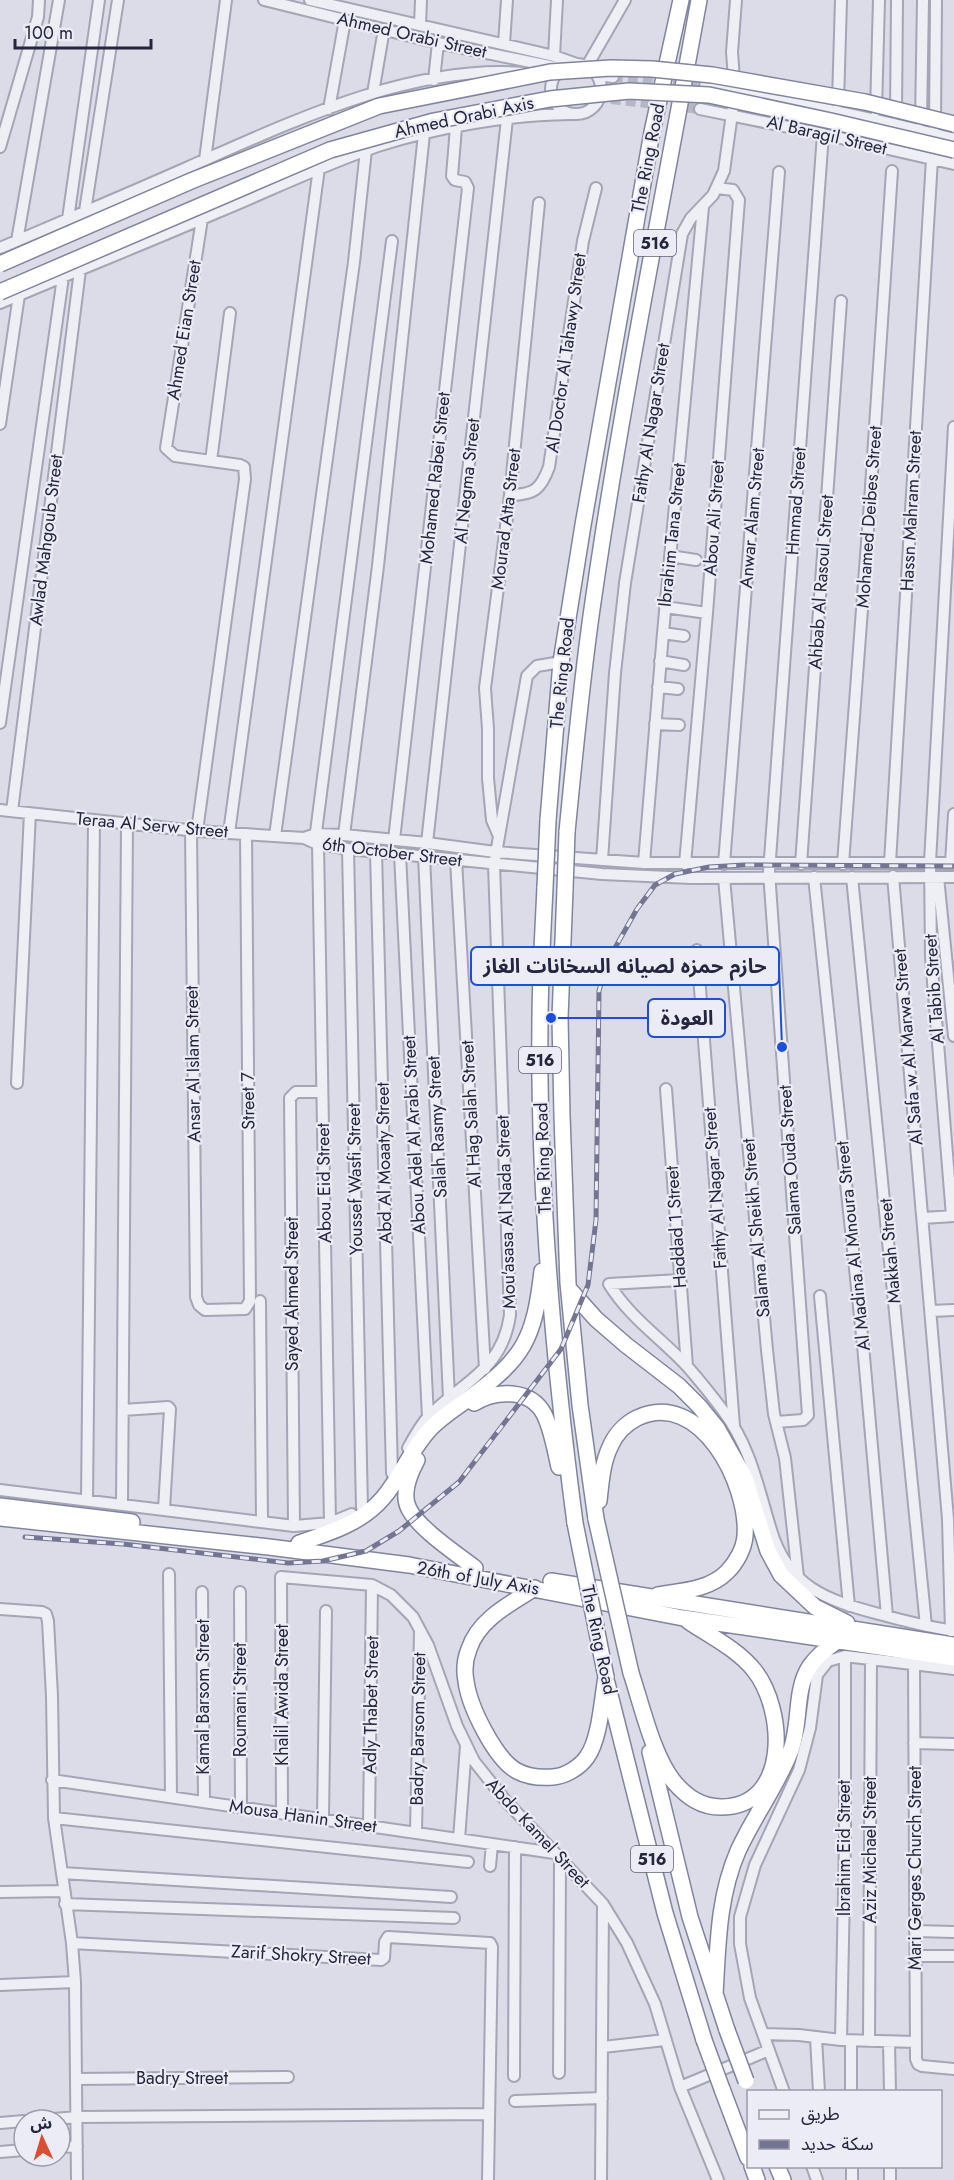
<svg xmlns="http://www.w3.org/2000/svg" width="954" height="2180" font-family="Jost,'Noto Sans Arabic',sans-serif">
  <rect width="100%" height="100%" fill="#dbdce7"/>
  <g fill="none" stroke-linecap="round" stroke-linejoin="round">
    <path stroke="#b6b7c5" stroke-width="10" stroke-dasharray="10 5" stroke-linecap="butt" d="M613,77L705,86
      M611,99L700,109"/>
    <g stroke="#a4a5b5" stroke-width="14">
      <path id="minor" d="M264,0L438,43L559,68
        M310,0L554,56L577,64
        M420,25L421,0
        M504,44L507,0
        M554,56L557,0
        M551 89a25 25 0 1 1 50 0a25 25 0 1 1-50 0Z
        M587,66L625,0
        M597,75L613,77
        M434,80L438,43
        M705,86C789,101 872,117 954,139
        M373,93L384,29
        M838,102L841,0
        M329,109L345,20
        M700,109L823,134L954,164
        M876,111L879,0
        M896,114L897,0
        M921,121L923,0
        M935,126L936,0
        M0,147L38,17L39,0
        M205,160L226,0
        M85,211L118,0
        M68,219L99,0
        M17,241L59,0
        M0,248C61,222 123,196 184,169C287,124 409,64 524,73
        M0,303C73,272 146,243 218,212C271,190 323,165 378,146C436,127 509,115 570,114
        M0,424L19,295
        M211,461L230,313
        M510,495C534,495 541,489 549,467L583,241L596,188
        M670,556L696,560
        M665,607L707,613
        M663,633L684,636
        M660,661L684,665
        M658,687L678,689
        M0,723L63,277
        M655,724L679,725
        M0,810L197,831L304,838L315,843L348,849L602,874L691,878L954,877
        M12,811L80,270
        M191,830L196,1297L199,1305L205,1310L245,1309L250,1301L246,834
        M197,831L245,479L244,467L240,465L175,456L166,448L202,219
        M229,833L319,168
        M498,834L492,820L488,778V729L485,688L510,495L539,203
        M344,835L378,566L424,134
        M275,836L354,262L366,150
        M304,838L316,834L344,835L427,843L495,852L644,863H954
        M315,840L392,241
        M394,840L468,188L465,182L455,180L452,176L456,127
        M427,843L507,119
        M318,844L330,1523
        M348,849L362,1508
        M376,852L392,1473
        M400,854L428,1417
        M424,856L449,1398
        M456,860L485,1369
        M602,860L615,673L625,583L682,234L691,218L713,195L724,171L735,92L732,52L736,0
        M644,863L663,633L703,207
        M890,863L932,159
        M951,863L954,814
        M685,864L707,613L739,200L733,190L717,188
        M724,864L779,172
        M801,864L841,301
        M843,864L870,502L892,171
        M893,876L948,1519L951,1631
        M814,877L863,1345L887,1616
        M852,877L926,1626
        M938,877L954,1036
        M724,878L767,1350L774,1414L785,1458L798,1577
        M697,950L734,1426
        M17,1083L30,813
        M666,1089L687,1366
        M952,1216L931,957L930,862L954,427
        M923,1218L954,1216
        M680,1280L609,1284C631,1319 660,1337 687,1366C700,1381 713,1397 724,1412C751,1448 758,1488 771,1530C788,1587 826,1600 879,1614C904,1621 929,1627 954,1631
        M820,1296L849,1606
        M260,1301L262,1522
        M931,1311L954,1310
        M123,1410L168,1407L170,1409L164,1509
        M776,1422L803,1420L808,1415L769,872L823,134
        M408,1448C414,1437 420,1426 428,1417C463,1381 502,1371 510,1315L494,865L527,676L537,666L561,662
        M0,1490L294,1526L330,1523L352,1514
        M87,1500L94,821
        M122,1504L127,824
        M294,1526L290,1098L296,1092H322
        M169,1574L171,1797
        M202,1592L204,1801
        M240,1592L241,1807
        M0,1609L42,1612L46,1614L48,1621L52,1696L54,1818L72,1943L75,1982L77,2180
        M914,1664L916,2059L918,2064L922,2066L954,2069
        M914,1743L954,1744
        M52,1780L554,1853
        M282,1813L281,1577L372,1585L391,1595L413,1617L428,1645L457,1726L474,1761L505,1800L603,1904L627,1943L655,2004L680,2087L718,2180
        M54,1818L468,1862
        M323,1818L326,1611
        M369,1825L372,1585
        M416,1832L420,1631
        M459,1839L466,1746
        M490,1866L492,1844
        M62,1873L451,1897
        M0,1892L63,1891
        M65,1904L454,1918
        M915,1931L954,1932
        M72,1943L381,1960L384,1958L385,1942L388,1937L490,1943L492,1947L488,2180
        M916,1956H954
        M0,1985L75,1982
        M763,2034L799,2035L841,2040L916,2042
        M816,2038L819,2092
        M841,2040L845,1841V1656
        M851,2041V2092
        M869,2041L871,1660
        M889,2042L890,2092
        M603,2047L665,2040
        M559,2073L560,1860
        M514,2076L515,1847
        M77,2079L288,2077
        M680,2087L769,2050
        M784,2092L750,1998L740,1944V1917L755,1865L799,1770L810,1728L817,1675L828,1661L845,1656L954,1669
        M515,2101L602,2098
        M42,2120L77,2117L489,2114
        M0,2123L24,2121
        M60,2147L77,2146
        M0,2152L24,2150
        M812,2166L817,2180
        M852,2166V2180
        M890,2166V2180
        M601,2180L603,1904"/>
    </g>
    <g stroke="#81849f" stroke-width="18">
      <path id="highway" d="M548,820L561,662L583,525L652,132L681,0
        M567,832C574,760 581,688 591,616C620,410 662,205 699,0
        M545,887C543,932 540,978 540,1023C538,1190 553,1357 575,1523
        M565,889L560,1018L562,1116L568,1283L580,1405L596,1519
        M570,1290L596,1319L626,1345L679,1386L699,1406L717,1428L745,1478L768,1551L781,1575L815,1607L847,1623
        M474,1403C495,1390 530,1388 544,1414C552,1430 555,1450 559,1467
        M417,1460C410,1473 401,1494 409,1509C419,1529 457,1554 475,1568
        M599,1501C601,1483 602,1464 610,1447C615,1435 625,1424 637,1418C700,1388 749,1484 745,1536C744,1549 736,1563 727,1572C709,1590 682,1591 658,1595
        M0,1506L132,1522
        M0,1518L269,1547L409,1565L683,1618L954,1658
        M299,1543C329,1533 362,1523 383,1498C402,1476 411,1448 432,1427C443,1416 456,1408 468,1399C524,1358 534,1340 542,1271
        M551,1581L954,1645
        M535,1588C510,1604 479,1619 469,1649C465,1659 464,1671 466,1681C469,1706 495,1759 517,1771C528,1777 540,1778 553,1777C566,1776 580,1767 587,1757C600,1739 602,1699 606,1677
        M631,1673C642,1706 653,1756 674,1782C687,1797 701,1807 721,1807C790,1807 786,1710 754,1670C737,1649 710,1636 688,1621
        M607,1683L665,1913L704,2040
        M650,1752L690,1917L727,2030
        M715,1994C718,1945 718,1897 738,1851C754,1816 777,1786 791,1750C801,1723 794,1690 810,1666C817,1656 827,1648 837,1641
        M722,2089L748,2158
        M752,2166L757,2180
        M777,2166L783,2180"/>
    </g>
    <use href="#minor" stroke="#eeeef5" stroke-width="10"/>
    <use href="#highway" stroke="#fff" stroke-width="15"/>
    <g stroke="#737592" stroke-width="5">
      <path id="rail" d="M25,1537L123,1544L288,1563L323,1561L366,1551L399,1531L459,1482L561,1349L588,1285L596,1220L599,991L607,962L637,909L655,885L675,874L709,867L744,865L954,866"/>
    </g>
    <use href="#rail" stroke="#ebecf5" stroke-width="3" stroke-dasharray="9" stroke-linecap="butt"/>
    <g stroke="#81849f" stroke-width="18" stroke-linecap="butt">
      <path id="highway-bridge" d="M0,264L191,181L379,106L550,72L611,68L652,69L712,75L865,102L954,124
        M0,292L330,150L434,121L550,99L629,91L709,95L831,121L954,150
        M545,887L548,820
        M565,889L567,832
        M596,1519L631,1673
        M575,1523L606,1677
        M727,2030L746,2081
        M704,2040L722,2089"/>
    </g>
    <use href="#highway-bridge" stroke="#fff" stroke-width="15"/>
  </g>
  <g text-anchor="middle" stroke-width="4.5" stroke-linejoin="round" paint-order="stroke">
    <g fill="#ebecf5" stroke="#606176" stroke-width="1.5">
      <rect x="634" y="230" width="42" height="26" rx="4.5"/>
      <rect x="519" y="1047" width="42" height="26" rx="4.5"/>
      <rect x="631" y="1846" width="42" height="26" rx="4.5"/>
    </g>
    <g font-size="16" font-weight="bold" fill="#24253f">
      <text x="655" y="249">516</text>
      <text x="540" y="1066">516</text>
      <text x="652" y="1865">516</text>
    </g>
    <g font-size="18" fill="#24253f" stroke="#ebecf5">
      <text transform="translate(412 35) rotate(13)" y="6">Ahmed Orabi Street</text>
      <text transform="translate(464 117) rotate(-12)" y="6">Ahmed Orabi Axis</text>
      <text transform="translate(827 135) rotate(13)" y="6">Al Baragil Street</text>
      <text transform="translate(648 158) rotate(-79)" y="6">The Ring Road</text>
      <text transform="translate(184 330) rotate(-81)" y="6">Ahmed Eian Street</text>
      <text transform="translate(566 353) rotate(-82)" y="6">Al Doctor Al Tahawy Street</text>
      <text transform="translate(651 423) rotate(-81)" y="6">Fathy Al Nagar Street</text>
      <text transform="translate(435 478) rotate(-84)" y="6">Mohamed Rabei Street</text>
      <text transform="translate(467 481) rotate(-84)" y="6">Al Negma Street</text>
      <text transform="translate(796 501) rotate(-86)" y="6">Hmmad Street</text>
      <text transform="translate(911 511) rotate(-87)" y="6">Hassn Mahram Street</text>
      <text transform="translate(869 517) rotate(-86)" y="6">Mohamed Deibes Street</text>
      <text transform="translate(714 518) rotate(-86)" y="6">Abou Ali Street</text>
      <text transform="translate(752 518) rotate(-85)" y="6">Anwar Alam Street</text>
      <text transform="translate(506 519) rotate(-83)" y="6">Mourad Atta Street</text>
      <text transform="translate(672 535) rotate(-84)" y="6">Ibrahim Tana Street</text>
      <text transform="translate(46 540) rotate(-83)" y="6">Awlad Mahgoub Street</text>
      <text transform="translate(821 582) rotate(-86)" y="6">Ahbab Al Rasoul Street</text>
      <text transform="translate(562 673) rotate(-84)" y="6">The Ring Road</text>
      <text transform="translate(152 825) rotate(5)" y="6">Teraa Al Serw Street</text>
      <text transform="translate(392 852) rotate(7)" y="6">6th October Street</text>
      <text transform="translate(934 989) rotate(-94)" y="6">Al Tabib Street</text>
      <text transform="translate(908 1047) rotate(-95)" y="6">Al Safa w Al Marwa Street</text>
      <text transform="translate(193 1064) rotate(-91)" y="6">Ansar Al Islam Street</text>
      <text transform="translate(248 1101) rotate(-91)" y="6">Street 7</text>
      <text transform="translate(471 1114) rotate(-93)" y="6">Al Hag Salah Street</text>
      <text transform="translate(437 1127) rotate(-93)" y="6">Salah Rasmy Street</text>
      <text transform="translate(414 1135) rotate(-93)" y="6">Abou Adel Al Arabi Street</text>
      <text transform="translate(543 1158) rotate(-92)" y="6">The Ring Road</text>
      <text transform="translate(790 1160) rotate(-94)" y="6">Salama Ouda Street</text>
      <text transform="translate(384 1163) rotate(-91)" y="6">Abd Al Moaaty Street</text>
      <text transform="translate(355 1179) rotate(-91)" y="6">Youssef Wasfi Street</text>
      <text transform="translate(324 1183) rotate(-91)" y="6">Abou Eid Street</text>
      <text transform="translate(715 1188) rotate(-94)" y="6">Fathy Al Nagar Street</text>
      <text transform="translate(506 1212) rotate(-92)" y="6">Mou'asasa Al Nada Street</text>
      <text transform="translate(676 1227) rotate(-94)" y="6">Haddad 1 Street</text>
      <text transform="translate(756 1228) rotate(-95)" y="6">Salama Al Sheikh Street</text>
      <text transform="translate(853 1246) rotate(-96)" y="6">Al Madina Al Mnoura Street</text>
      <text transform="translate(890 1251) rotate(-95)" y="6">Makkah Street</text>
      <text transform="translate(292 1294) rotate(-90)" y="6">Sayed Ahmed Street</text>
      <text transform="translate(478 1578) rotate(10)" y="6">26th of July Axis</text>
      <text transform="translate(599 1640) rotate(78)" y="6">The Ring Road</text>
      <text transform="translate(282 1695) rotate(-90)" y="6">Khalil Awida Street</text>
      <text transform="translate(203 1697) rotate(-90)" y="6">Kamal Barsom Street</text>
      <text transform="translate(240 1700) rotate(-90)" y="6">Roumani Street</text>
      <text transform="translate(371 1705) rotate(-89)" y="6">Adly Thabet Street</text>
      <text transform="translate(418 1729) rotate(-89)" y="6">Badry Barsom Street</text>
      <text transform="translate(303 1816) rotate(8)" y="6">Mousa Hanin Street</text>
      <text transform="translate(538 1833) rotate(47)" y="6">Abdo Kamel Street</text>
      <text transform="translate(844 1848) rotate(-90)" y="6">Ibrahim Eid Street</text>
      <text transform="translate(870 1850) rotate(-90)" y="6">Aziz Michael Street</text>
      <text transform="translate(915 1868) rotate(-90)" y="6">Mari Gerges Church Street</text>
      <text transform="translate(301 1955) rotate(3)" y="6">Zarif Shokry Street</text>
      <text x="182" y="2084">Badry Street</text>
    </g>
  </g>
  <path fill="none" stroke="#1d4ed8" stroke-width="2" d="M782 1047L779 966M551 1018L648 1018"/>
  <g fill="#1d4ed8" stroke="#ebecf5" stroke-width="2">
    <circle cx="782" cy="1047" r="6"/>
    <circle cx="551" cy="1018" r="6"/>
  </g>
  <g fill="#ebecf5" stroke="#1d4ed8" stroke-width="2">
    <rect x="471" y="947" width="308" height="38" rx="6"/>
    <rect x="648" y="999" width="77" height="38" rx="6"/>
  </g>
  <g font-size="20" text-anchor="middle" font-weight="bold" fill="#24253f">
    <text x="625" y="973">حازم حمزه لصيانه السخانات الغاز</text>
    <text x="687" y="1025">العودة</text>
  </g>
  <rect x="747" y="2090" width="195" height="78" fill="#ebecf5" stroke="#9b9cac" stroke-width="1.5"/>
  <rect x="759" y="2110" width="30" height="9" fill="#eeeef5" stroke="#9b9cac" stroke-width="1.5"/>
  <text x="801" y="2120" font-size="18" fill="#24253f">طريق</text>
  <rect x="759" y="2140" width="30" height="9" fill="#737592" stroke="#9b9cac" stroke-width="1.5"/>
  <text x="801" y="2150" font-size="18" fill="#24253f">سكة حديد</text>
  <g transform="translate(42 2138) rotate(356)"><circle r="28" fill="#ebecf5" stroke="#9b9cac" stroke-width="1.5"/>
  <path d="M0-4.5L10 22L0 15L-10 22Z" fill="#da4f33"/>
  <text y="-9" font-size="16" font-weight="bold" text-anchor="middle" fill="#24253f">ش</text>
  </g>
  <path d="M15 39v9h136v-9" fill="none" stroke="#24253f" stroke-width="3"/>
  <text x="24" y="39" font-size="18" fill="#24253f" stroke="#ebecf5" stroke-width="4.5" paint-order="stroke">100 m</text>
</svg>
